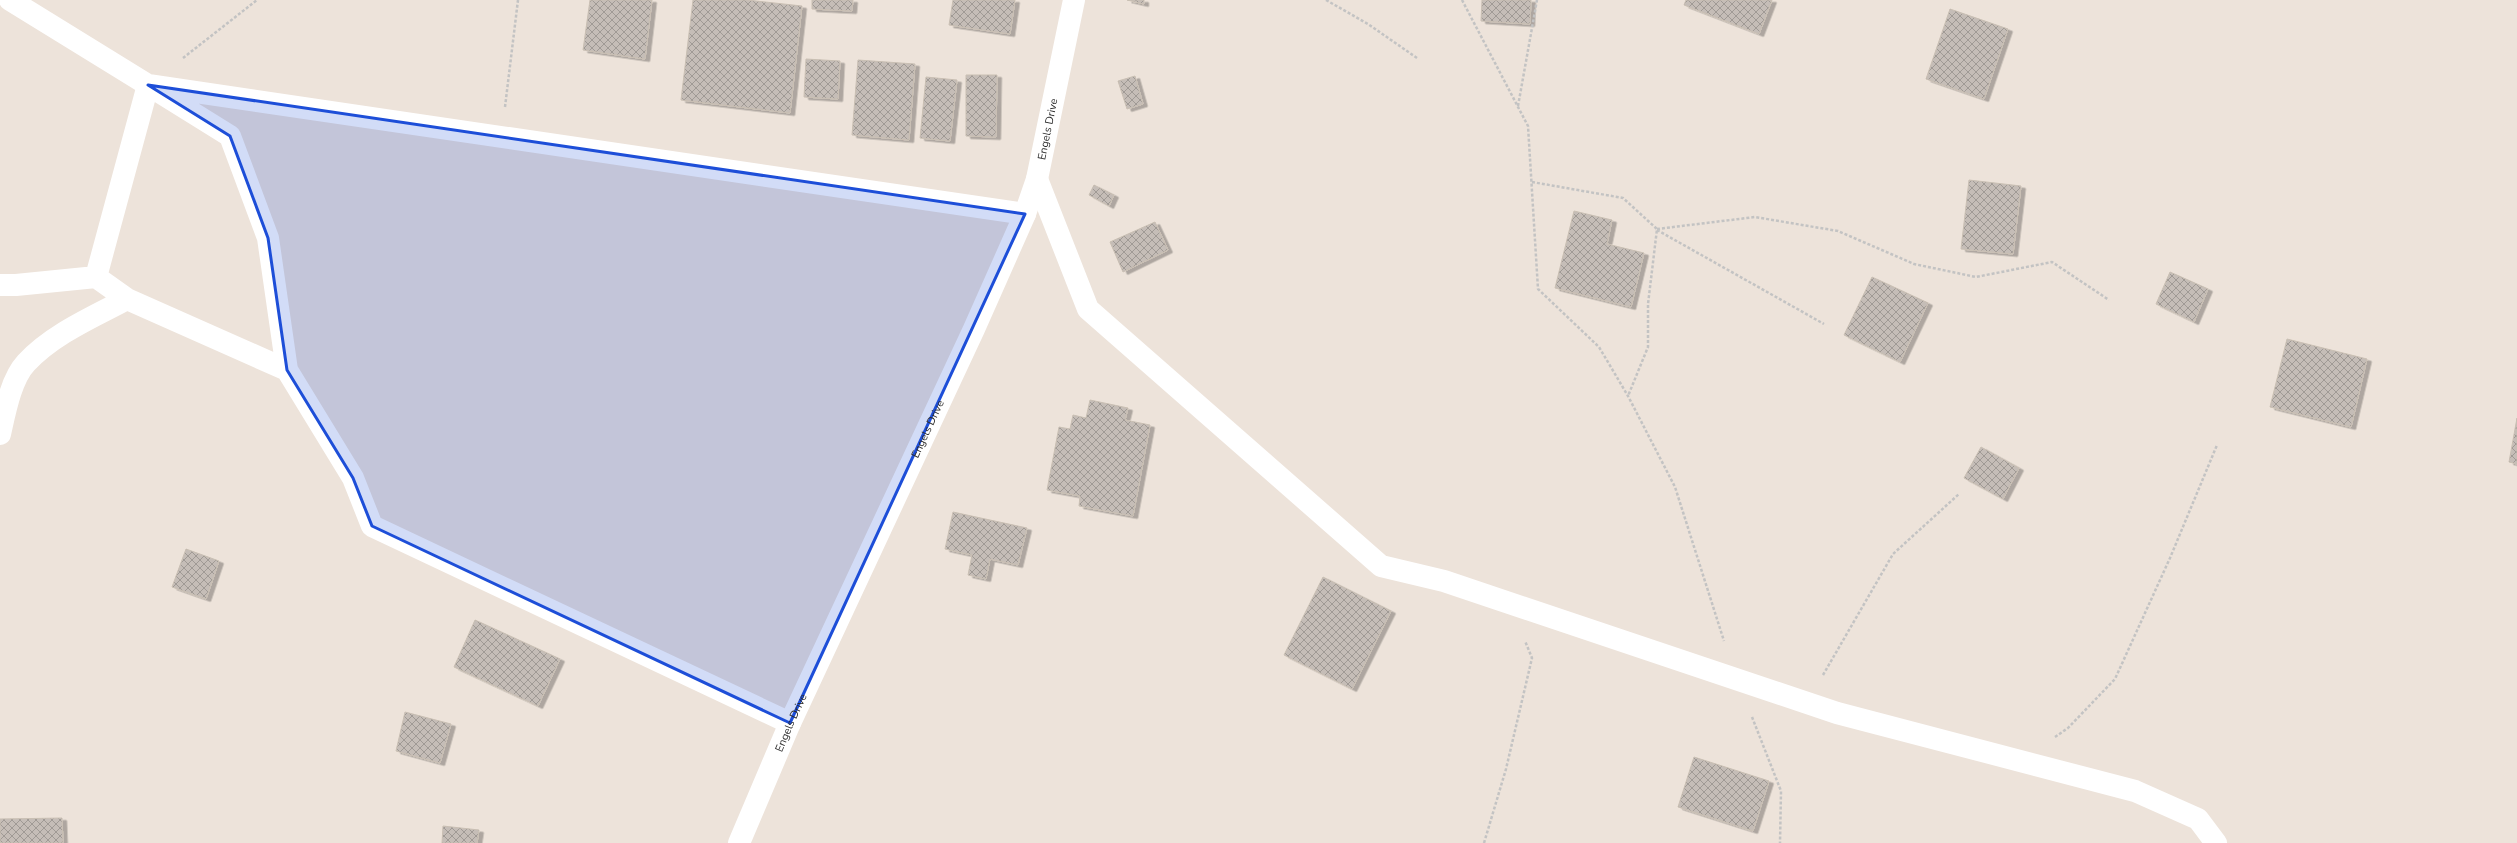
<svg xmlns="http://www.w3.org/2000/svg" width="2517" height="843" font-family="'Nunito Sans',sans-serif">
  <defs>
    <pattern id="building-cross-hatch" width="8" height="8" patternUnits="userSpaceOnUse"><rect width="8" height="8" fill="#c5bdb7"/><path d="M0 0l8 8M0 8l8-8" fill="none" stroke="#a09a95"/></pattern>
    <filter id="shadow"><feDropShadow dx="4.5" dy="2.5" stdDeviation="0" flood-color="#0004"/></filter>
  </defs>
  <rect width="100%" height="100%" fill="#ede3da"/>
  <path fill="url(#building-cross-hatch)" stroke="#c9bfb3" filter="url(#shadow)" d="M590,0H652L645,59L583,50Z
    M693,0H747L802,6L790,113L681,100Z
    M812,0H853L852,11L812,9Z
    M953,0H1015L1010,34L949,25Z
    M1127,0H1144V4Z
    M1482,0H1531L1530,24L1481,21Z
    M1686,0H1772L1759,34L1684,5Z
    M1950,9L2008,29L1984,99L1926,79Z
    M806,59L840,61L838,99L804,97Z
    M858,60L915,64L909,140L852,135Z
    M966,75H997L996,137L966,136Z
    M1135,76L1143,104L1127,109L1118,81Z
    M926,77L957,80L950,141L920,138Z
    M1969,180L2021,186L2013,254L1961,249Z
    M1094,185L1114,195L1109,206L1089,195Z
    M1574,211L1612,220L1607,244L1644,253L1631,307L1555,288Z
    M1155,222L1168,250L1123,272L1110,242Z
    M2170,272L2208,289L2194,322L2156,304Z
    M1872,277L1928,303L1900,362L1844,335Z
    M2287,339L2367,359L2351,427L2270,407Z
    M1090,400L1128,408L1125,420L1150,425L1133,516L1079,506L1080,496L1047,490L1059,427L1070,429L1073,415L1086,418Z
    M2517,418V464L2509,462Z
    M1981,447L2019,468L2003,499L1964,478Z
    M953,512L1027,528L1018,565L990,559L986,579L968,575L972,555L945,549Z
    M186,549L219,561L206,599L172,587Z
    M1323,577L1391,611L1352,689L1284,655Z
    M475,620L560,659L538,706L454,667Z
    M405,712L451,724L440,763L396,751Z
    M1694,757L1769,781L1753,831L1678,807Z
    M62,818L63,843H0V819Z
    M443,826L479,830L477,843H442Z"/>
  <g fill="none" stroke-linecap="round" stroke-linejoin="round">
    <path stroke="#c3c3c3" stroke-width="2.5" stroke-dasharray="3 2" stroke-linecap="butt" d="M1326,0L1368,24L1417,58
      M1462,0L1528,126L1538,289L1599,347L1628,396L1675,487L1724,641
      M183,58L257,0
      M1518,106L1537,0
      M505,107L518,0
      M1532,182L1623,198L1657,229L1648,304V347L1628,396
      M1657,229L1755,217L1838,231L1914,264L1976,277L2052,262L2109,300
      M1657,230L1824,324
      M1823,675L1893,554L1959,494
      M1752,717L1781,791L1780,843
      M2055,737L2068,728L2115,679L2170,558L2217,445
      M1484,843L1506,769L1532,658L1525,641"/>
    <path stroke="#fff" stroke-width="22" d="M10,0L148,85L1025,214
      M1037,179L1088,309L1381,566L1444,581L1837,713L2135,791L2198,819L2216,843
      M96,277L148,85L230,136L268,238L287,370L353,478L372,526L790,723
      M0,285H16L96,277L127,299L287,370
      M0,434C5,412 11,379 26,363C53,334 93,317 127,299"/>
    <path stroke="#fff" stroke-width="22" id="s1" d="M739,843L790,723L974,329L1025,214L1037,179L1074,0"/>
  </g>
  <path fill="#1d4ed8" fill-opacity="0.2" stroke="#1d4ed8" stroke-width="3" stroke-linejoin="round" d="M148,85L1025,214L790,723L372,526L353,478L287,370L268,238L230,136Z"/>
  <g text-anchor="middle" stroke-width="4" stroke-linejoin="round" paint-order="stroke">
    <g font-size="11" fill="#2a2a2a" stroke="#fff">
      <text dy="4" stroke="none"><textPath href="#s1" startOffset="779">Engels Drive</textPath></text>
      <text dy="4" stroke="none"><textPath href="#s1" startOffset="455">Engels Drive</textPath></text>
      <text dy="4" stroke="none"><textPath href="#s1" startOffset="131">Engels Drive</textPath></text>
    </g>
  </g>
</svg>
